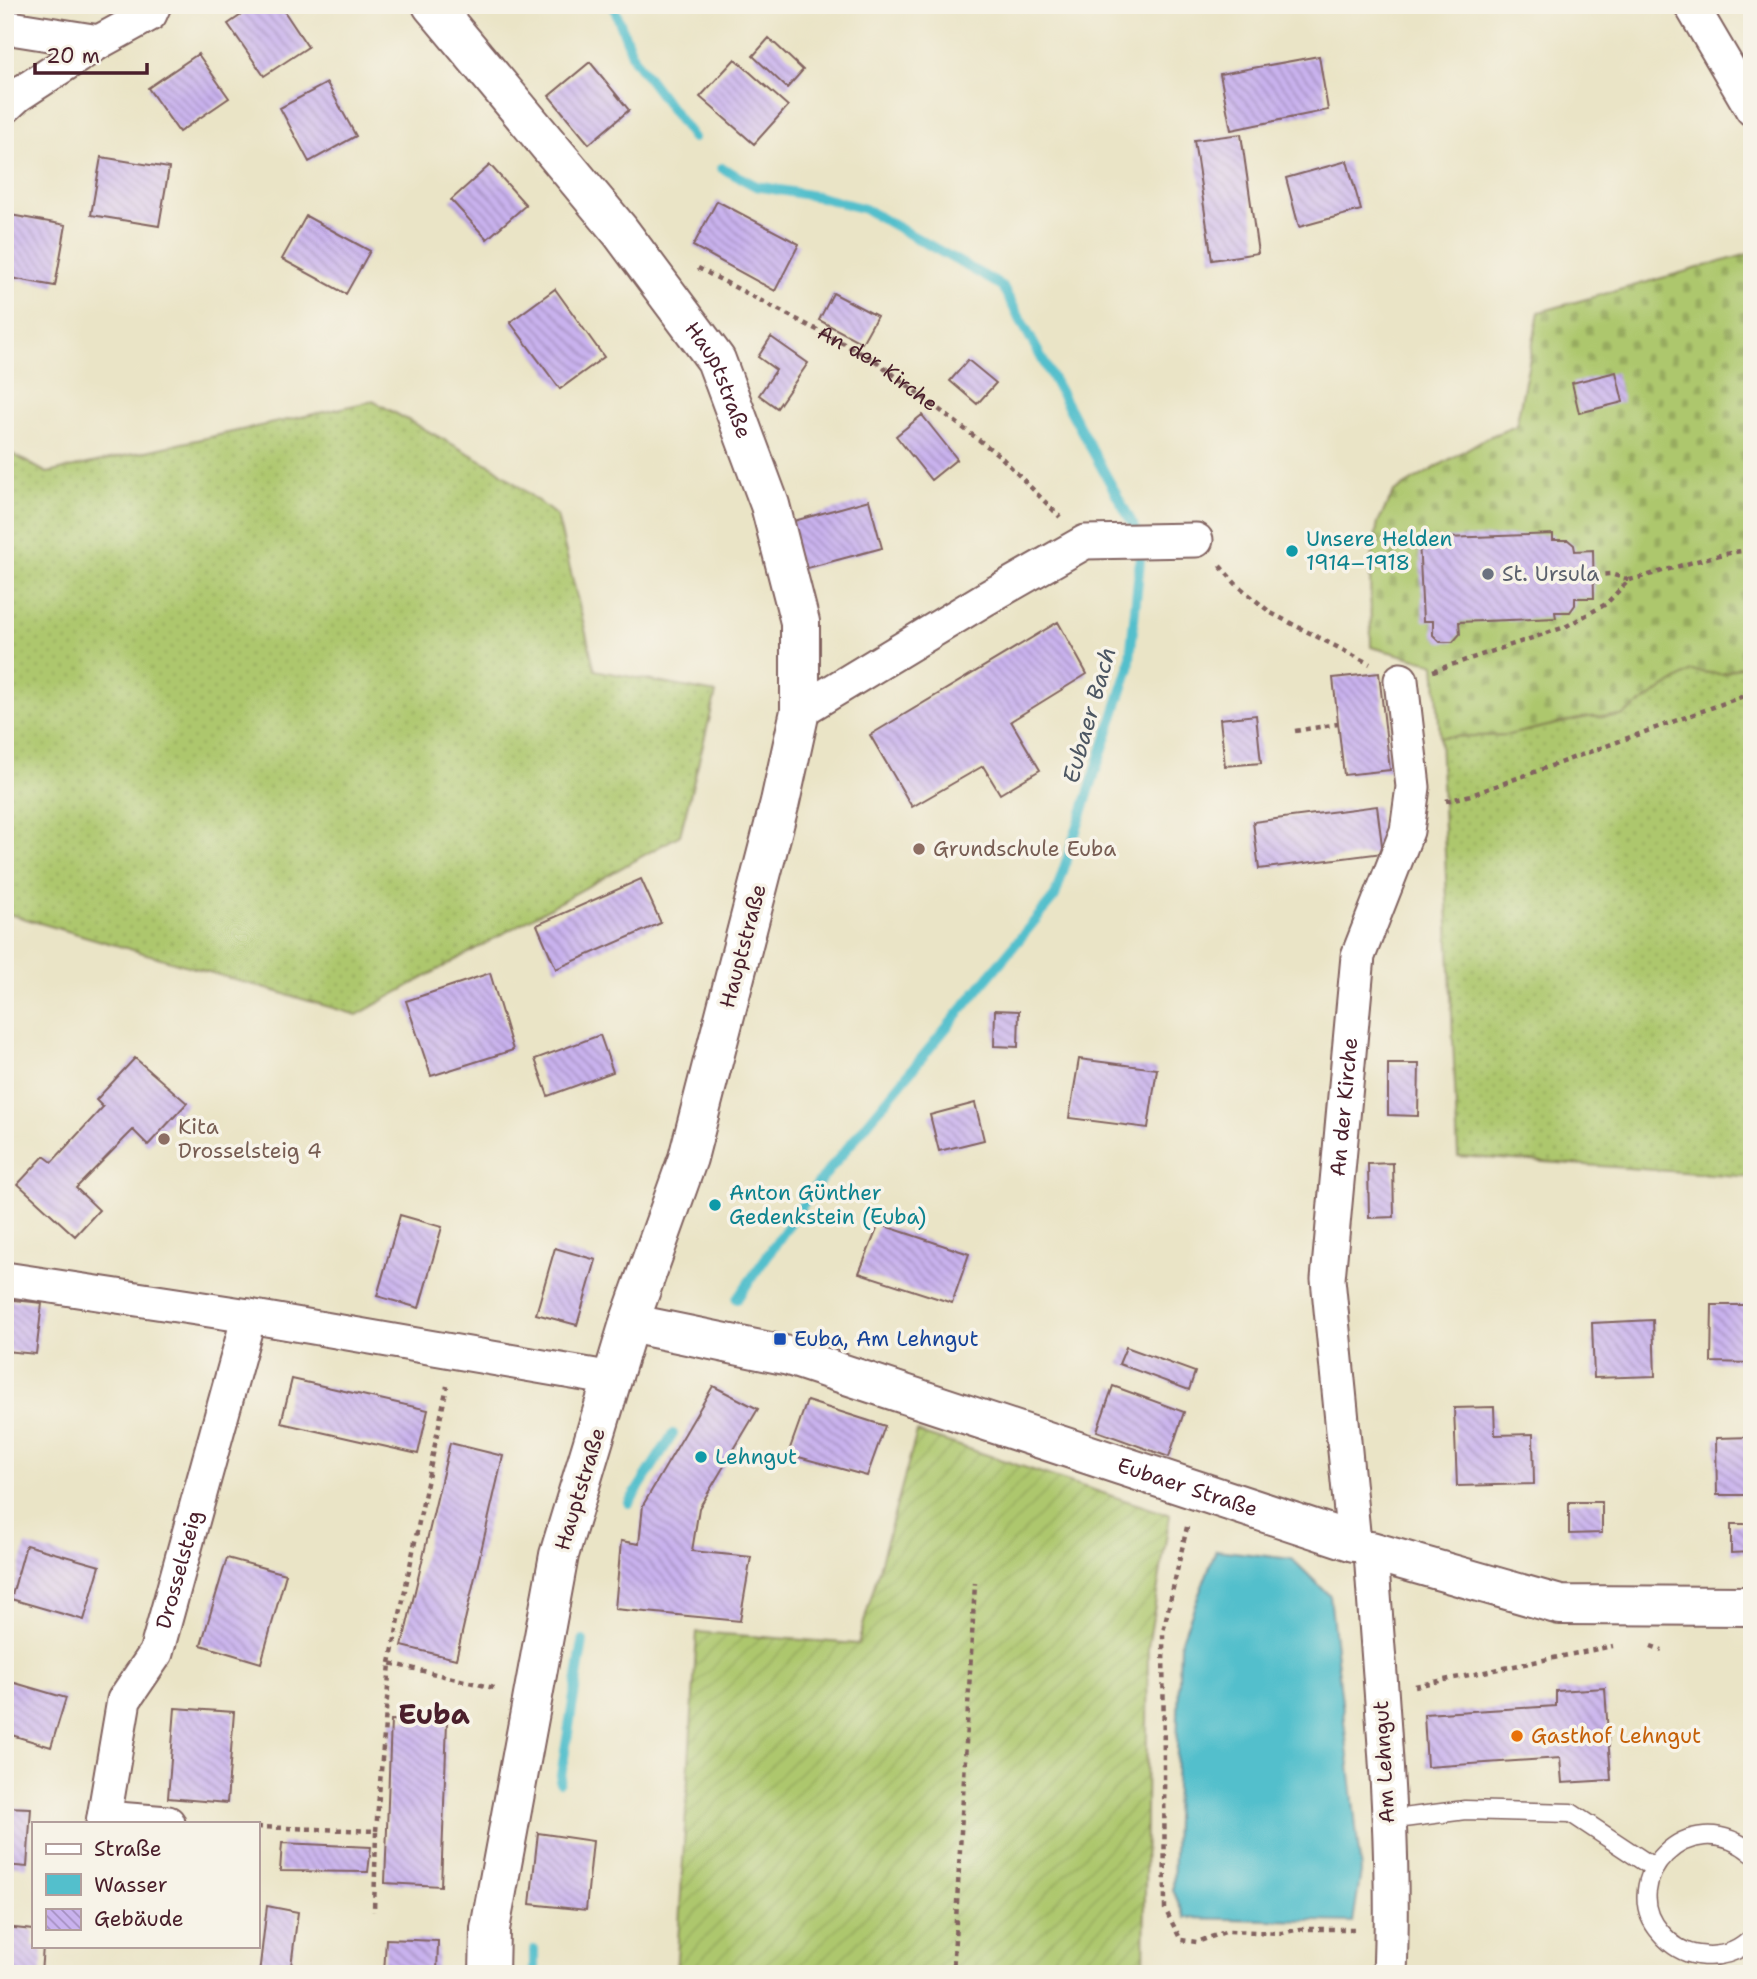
<svg xmlns="http://www.w3.org/2000/svg" width="1757" height="1979" font-family="'Shantell Sans',sans-serif">
  <defs>
    <pattern id="grass-dots" width="8" height="8" patternUnits="userSpaceOnUse" patternTransform="scale(1.75)"><rect width="8" height="8" fill="#adc76d"/><path d="M2 2h.1M6 6h.1" fill="none" stroke="#96aa5f" stroke-width="1.8" stroke-linecap="round"/></pattern>
    <pattern id="cemetery-stones" width="16" height="16" patternUnits="userSpaceOnUse" patternTransform="scale(1.75)"><rect width="16" height="16" fill="#adc76d"/><path d="M2 7V4a2 2 0 0 1 4 0v3zM10 15v-3a2 2 0 0 1 4 0v3z" fill="#96aa5f"/></pattern>
    <pattern id="garden-furrows" width="10" height="10" patternUnits="userSpaceOnUse" patternTransform="scale(1.75)"><rect width="10" height="10" fill="#adc76d"/><path d="M-1 1l2-2M0 10L10 0M9 11l2-2" fill="none" stroke="#96aa5f"/></pattern>
    <pattern id="building-back-hatch" width="6" height="6" patternUnits="userSpaceOnUse" patternTransform="scale(1.75)"><rect width="6" height="6" fill="#c9b2ee"/><path d="M-1 5l2 2M0 0l6 6M5-1l2 2" fill="none" stroke="#a590c1"/></pattern>
  </defs>
  <rect width="100%" height="100%" fill="#f7f3e8"/>
  <filter id="ink" filterUnits="userSpaceOnUse"><feTurbulence type="fractalNoise" baseFrequency=".0143" numOctaves="2"/><feDisplacementMap in="SourceGraphic" scale="14" xChannelSelector="R" yChannelSelector="G"/><feConvolveMatrix kernelMatrix="1 2 1 2 8 2 1 2 1" color-interpolation-filters="sRGB"/></filter>
  <filter id="wash" filterUnits="userSpaceOnUse"><feTurbulence type="fractalNoise" baseFrequency=".00686" numOctaves="4" result="noise"/><feDisplacementMap in="SourceGraphic" scale="28" xChannelSelector="R" yChannelSelector="G"/><feGaussianBlur stdDeviation="1.57" result="paint"/><feColorMatrix in="noise" values="0 0 0 0 0 0 0 0 0 0 0 0 0 0 0 0 0 1.4 0 .05"/><feComposite in="paint" operator="in"/></filter>
  <g filter="url(#wash)">
    <rect width="100%" height="100%" fill="#eae4c6"/>
    <path fill="url(#grass-dots)" stroke="#7c734c" stroke-width="2" d="M373,401L494,467L557,516L595,670L716,693L680,835L357,1015L5,913V450L47,473Z
      M1752,662V1177L1458,1156L1440,737L1508,735L1587,717L1621,716L1691,671L1722,674Z"/>
    <path fill="url(#cemetery-stones)" stroke="#7c734c" stroke-width="2" d="M1752,253V662L1722,674L1691,671L1621,716L1587,717L1508,735L1440,737L1435,664L1371,647L1370,566L1378,522L1394,492L1486,438L1516,426L1539,312Z"/>
    <path fill="url(#garden-furrows)" stroke="#7c734c" stroke-width="2" d="M917,1432L1170,1515L1148,1647L1144,1974H676L697,1632L858,1644Z"/>
    <path fill="#53bfcc" stroke="#4e6f7c" stroke-width="2" d="M1216,1550L1292,1559L1330,1596L1361,1872L1353,1922L1185,1918L1173,1890L1180,1644Z"/>
    <g fill="none" stroke-linecap="round" stroke-linejoin="round">
      <path stroke="#53bfcc" stroke-width="10" d="M613,5L634,59L693,138
        M722,168L756,186L820,197L865,209L1002,286L1142,541L1129,668L1055,896L816,1186L737,1299
        M629,1503L673,1434
        M560,1782L583,1641
        M534,1974V1950"/>
    </g>
    <g id="blocks">
      <path fill="url(#building-back-hatch)" d="M256,5H280L308,47L264,76L228,24Z
        M769,38L803,70L787,88L753,56Z
        M198,54L229,98L179,132L148,88Z
        M1319,56L1328,110L1231,130L1220,74Z
        M735,59L788,106L754,144L700,97Z
        M590,62L629,110L589,144L549,96Z
        M327,83L356,136L309,162L280,108Z
        M1241,134L1258,253L1212,260L1194,140Z
        M101,157L169,168L159,226L91,215Z
        M1347,161L1361,210L1299,227L1286,178Z
        M490,165L526,205L487,239L451,200Z
        M717,201L799,244L775,291L693,246Z
        M5,214L66,225L55,286L5,277Z
        M306,216L370,251L346,294L282,259Z
        M555,289L604,357L560,389L510,322Z
        M833,293L877,316L862,343L819,320Z
        M771,337L808,363L777,408L759,395L776,370L758,357Z
        M968,360L996,383L977,404L950,381Z
        M1616,372L1623,402L1579,413L1572,383Z
        M922,415L957,459L931,480L896,436Z
        M869,500L882,548L800,570L787,523Z
        M1553,534V540H1568L1574,545L1575,551L1593,550L1594,598H1575V605L1570,612H1555L1556,618L1459,622L1460,634L1453,642H1440L1433,635V621H1423L1419,539Z
        M1058,622L1087,674L1011,721L1040,770L1000,794L983,766L912,807L870,735Z
        M1379,673L1390,770L1344,775L1333,678Z
        M1256,715L1261,763L1225,766L1220,719Z
        M1377,806L1383,853L1259,869L1253,822Z
        M641,879L661,923L556,969L537,925Z
        M490,973L513,1050L431,1076L406,1001Z
        M995,1010L1019,1011L1018,1047L994,1046Z
        M600,1035L613,1072L548,1096L535,1059Z
        M135,1058L187,1103L148,1145L133,1130L76,1188L99,1210L75,1236L18,1184L44,1156L52,1162L103,1107L96,1100Z
        M1079,1059L1157,1069L1148,1128L1069,1118Z
        M1388,1064H1419L1418,1116L1388,1115Z
        M975,1103L984,1140L939,1151L930,1115Z
        M1393,1163L1394,1217L1369,1218L1368,1164Z
        M400,1215L442,1227L419,1308L377,1296Z
        M879,1224L969,1254L952,1303L859,1273Z
        M555,1248L596,1260L577,1325L536,1314Z
        M5,1299L42,1303L36,1354L5,1351Z
        M1712,1305H1752V1363L1711,1362Z
        M1653,1320L1655,1376L1594,1378L1592,1323Z
        M1126,1347L1195,1372L1189,1390L1119,1364Z
        M292,1379L428,1410L418,1454L281,1423Z
        M713,1386L758,1409L699,1508L692,1551L751,1557L740,1621L615,1609L621,1541L639,1544L643,1505Z
        M1113,1386L1184,1412L1169,1457L1097,1431Z
        M807,1401L885,1426L867,1476L788,1454Z
        M1494,1407L1495,1435L1533,1434L1534,1484L1457,1486L1454,1408Z
        M1752,1437V1495H1717L1716,1438Z
        M450,1443L503,1456L456,1659L402,1646Z
        M1569,1502H1602V1533L1569,1534Z
        M1731,1524H1752V1552L1731,1553Z
        M26,1545L100,1566L84,1620L11,1599Z
        M227,1558L286,1574L261,1663L201,1645Z
        M5,1680L66,1698L51,1747L5,1733Z
        M1605,1688L1611,1780L1562,1783L1560,1758L1427,1767L1424,1714L1556,1706V1691Z
        M175,1708L234,1712L227,1803L168,1798Z
        M391,1720L447,1722L441,1886L385,1883Z
        M5,1807L31,1808L27,1867L5,1865Z
        M538,1833L593,1841L586,1910L530,1904Z
        M282,1843L371,1847L368,1872L280,1871Z
        M267,1906L298,1912L290,1974H259Z
        M5,1927L33,1930V1946H43L41,1974H5Z
        M386,1939L438,1941L437,1974H384Z"/>
    </g>
  </g>
  <g filter="url(#ink)">
    <use href="#blocks" fill-opacity="0" stroke="#826461" stroke-width="2"/>
    <g fill="none" stroke-linecap="round" stroke-linejoin="round">
      <g stroke="#826461" stroke-width="21">
        <path id="lane" d="M1388,1820L1465,1810L1571,1813L1654,1868
          M1752,1853C1688,1800 1615,1882 1661,1933C1671,1945 1683,1953 1698,1955C1718,1958 1738,1953 1752,1938"/>
      </g>
      <g stroke="#826461" stroke-width="37">
        <g id="street">
          <path d="M1691,5L1752,109"/>
          <path d="M5,27L99,42"/>
          <path d="M5,107L18,95L99,42L150,14L154,5"/>
          <path d="M800,711L985,599L1085,542L1196,540"/>
          <path d="M5,1279L249,1316L613,1379"/>
          <path d="M104,1818L168,1823"/>
          <path id="s2" d="M103,1823L124,1700L156,1653L249,1316"/>
          <path id="s3" d="M1390,1974C1396,1833 1380,1691 1371,1551L1354,1542L1328,1279L1358,956L1407,831L1413,787L1401,680"/>
        </g>
      </g>
      <g stroke="#826461" stroke-width="42">
        <g id="secondary">
          <path id="s4" d="M432,5L620,231L716,360L770,505L800,622V711L780,802L688,1158L629,1323L559,1555L490,1929L489,1974"/>
          <path id="s5" d="M629,1323L789,1356L1354,1542"/>
          <path d="M1371,1551L1560,1605L1752,1606"/>
        </g>
      </g>
      <g stroke="#826461" stroke-width="4.5" stroke-dasharray="5 5" stroke-linecap="butt">
        <path id="s1" d="M698,268L873,359L1000,456L1060,517"/>
        <path d="M1220,566L1236,584L1271,613L1370,664"/>
        <path d="M1629,580C1669,571 1712,553 1752,550"/>
        <path d="M1433,671L1565,627L1606,604L1629,580L1611,574L1594,575"/>
        <path d="M1295,731L1338,724"/>
        <path d="M1446,801L1471,795L1752,693"/>
        <path d="M1187,1527L1163,1632L1165,1909L1181,1940L1197,1942L1228,1931L1282,1933L1300,1929H1356"/>
        <path d="M1651,1646L1662,1650"/>
        <path d="M390,1663L447,1386"/>
        <path d="M1415,1686L1613,1646"/>
        <path d="M257,1827L376,1831L374,1912"/>
        <path d="M376,1831L390,1663L498,1689"/>
        <path d="M953,1974L975,1583"/>
      </g>
      <use href="#lane" stroke="#fff" stroke-width="18"/>
      <use href="#street" stroke="#fff" stroke-width="33"/>
      <use href="#secondary" stroke="#fff" stroke-width="38"/>
    </g>
  </g>
  <g fill="#0f9aa8" stroke="#f7f3e8" stroke-width="2.5">
    <circle cx="1292" cy="551" r="7"/>
    <circle cx="715" cy="1205" r="7"/>
    <circle cx="701" cy="1457" r="7"/>
  </g>
  <circle fill="#6b7280" stroke="#f7f3e8" stroke-width="2.5" cx="1488" cy="574" r="7"/>
  <g fill="#8d6e63" stroke="#f7f3e8" stroke-width="2.5">
    <circle cx="919" cy="849" r="7"/>
    <circle cx="164" cy="1139" r="7"/>
  </g>
  <rect fill="#1a4fb4" stroke="#f7f3e8" stroke-width="2.5" x="773" y="1332" width="14" height="14" rx="3.5"/>
  <circle fill="#e8710a" stroke="#f7f3e8" stroke-width="2.5" cx="1517" cy="1736" r="7"/>
  <g text-anchor="middle" stroke-width="7" stroke-linejoin="round" paint-order="stroke">
    <g font-size="21" fill="#4a1f2b" stroke="#f7f3e8">
      <text dy="7" stroke="none"><textPath href="#s1" startOffset="206">An der Kirche</textPath></text>
      <text dy="7" stroke="none"><textPath href="#s4" startOffset="474">Hauptstraße</textPath></text>
      <text transform="translate(743 946) rotate(-75)" y="7">Hauptstraße</text>
      <text dy="7" stroke="none"><textPath href="#s3" startOffset="880">An der Kirche</textPath></text>
      <text dy="7" stroke="none"><textPath href="#s5" startOffset="583">Eubaer Straße</textPath></text>
      <text transform="translate(580 1489) rotate(-73)" y="7">Hauptstraße</text>
      <text dy="7" stroke="none"><textPath href="#s2" startOffset="268">Drosselsteig</textPath></text>
      <text transform="translate(1384 1762) rotate(-93)" y="7">Am Lehngut</text>
    </g>
    <g font-size="21" fill="#0d838f" stroke="#f7f3e8" text-anchor="start">
      <text x="1306" y="546">Unsere Helden<tspan x="1306" dy="24">1914–1918</tspan></text>
      <text x="729" y="1200">Anton Günther<tspan x="729" dy="24">Gedenkstein (Euba)</tspan></text>
      <text x="715" y="1464">Lehngut</text>
    </g>
    <g font-size="21" fill="#5b616d" stroke="#f7f3e8" text-anchor="start">
      <text x="1502" y="581">St. Ursula</text>
    </g>
    <g font-size="21" fill="#785e54" stroke="#f7f3e8" text-anchor="start">
      <text x="933" y="856">Grundschule Euba</text>
      <text x="178" y="1134">Kita<tspan x="178" dy="24">Drosselsteig 4</tspan></text>
    </g>
    <g font-size="21" fill="#164399" stroke="#f7f3e8" text-anchor="start">
      <text x="794" y="1346">Euba, Am Lehngut</text>
    </g>
    <g font-size="21" fill="#c56008" stroke="#f7f3e8" text-anchor="start">
      <text x="1531" y="1743">Gasthof Lehngut</text>
    </g>
    <g font-size="23" font-style="italic" fill="#4d5763" stroke="#f7f3e8">
      <text transform="translate(1089 715) rotate(-74)" y="8">Eubaer Bach</text>
    </g>
    <g font-size="28" font-weight="bold" fill="#4a1f2b" stroke="#f7f3e8">
      <text x="434" y="1724">Euba</text>
    </g>
  </g>
  <rect width="1757" height="1979" fill="none" stroke="#f7f3e8" stroke-width="28"/>
  <rect x="32" y="1822" width="228" height="126" fill="#f7f3e8" stroke="#b29e9c" stroke-width="2"/>
  <rect x="46" y="1844" width="35" height="10" fill="#ffffff" stroke="#b29e9c" stroke-width="2"/>
  <text x="94" y="1856" font-size="21" fill="#4a1f2b">Straße</text>
  <rect x="46" y="1874" width="35" height="21" fill="#53bfcc" stroke="#b29e9c" stroke-width="2"/>
  <text x="94" y="1892" font-size="21" fill="#4a1f2b">Wasser</text>
  <rect x="46" y="1909" width="35" height="21" fill="url(#building-back-hatch)" stroke="#b29e9c" stroke-width="2"/>
  <text x="94" y="1926" font-size="21" fill="#4a1f2b">Gebäude</text>
  <path d="M35 63v10h112v-10" fill="none" stroke="#4a1f2b" stroke-width="3.5"/>
  <text x="46" y="63" font-size="21" fill="#4a1f2b" stroke="#f7f3e8" stroke-width="5" paint-order="stroke">20 m</text>
</svg>
